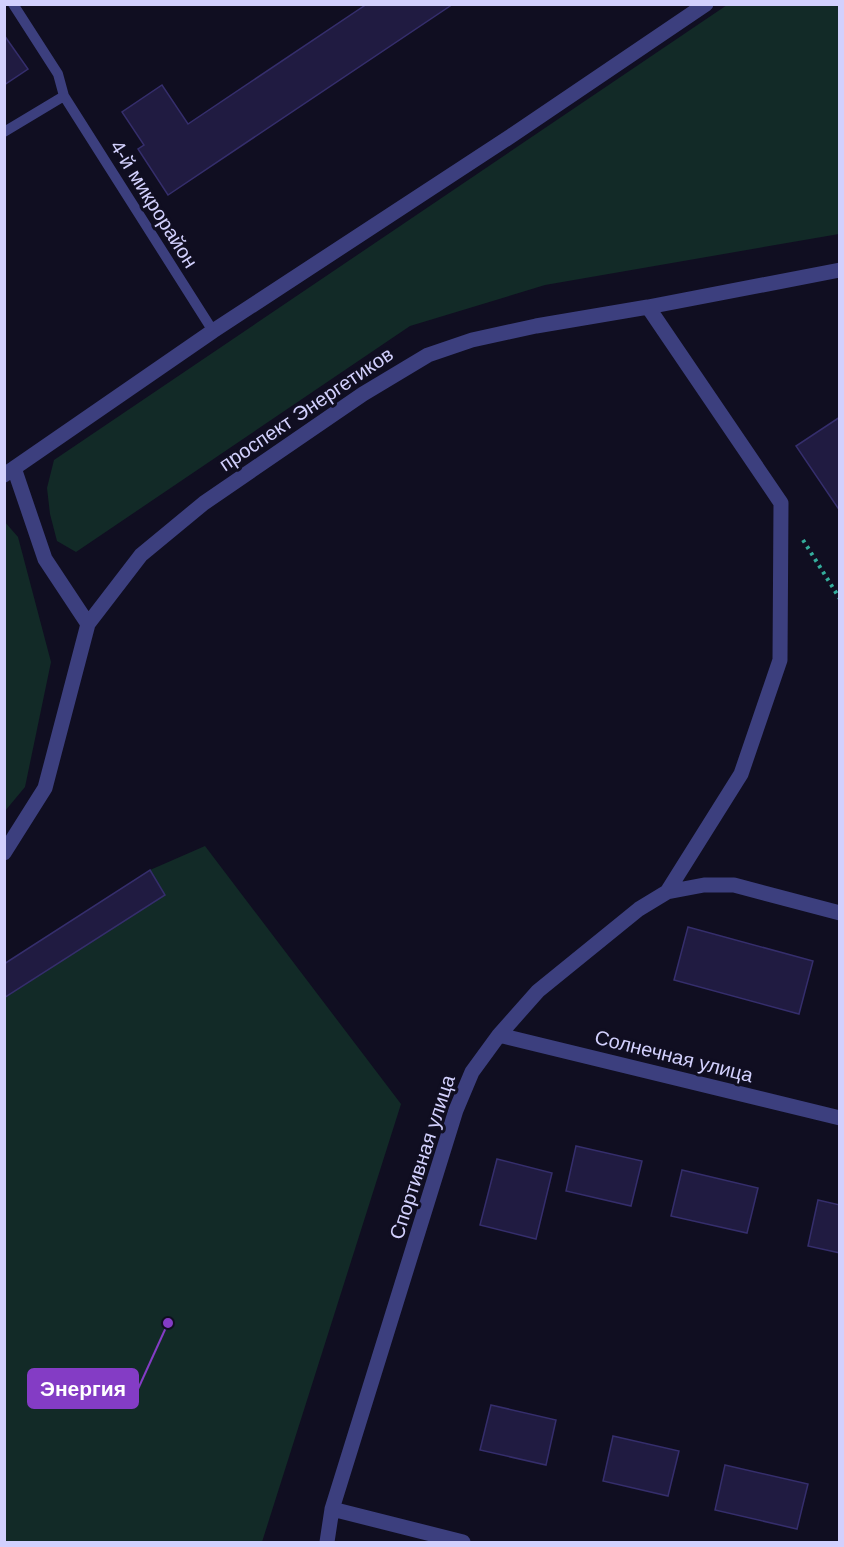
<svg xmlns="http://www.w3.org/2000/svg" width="844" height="1547" font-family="Helvetica,sans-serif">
  <rect width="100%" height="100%" fill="#100e21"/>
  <path fill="#122a27" d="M727,5H839V234L545,285L410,326L76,552L57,541L50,514L47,488L54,460Z
    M4,521L18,537L51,662L25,787L5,811Z
    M205,846L401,1104L262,1542H5V964L150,870Z"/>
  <path fill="#201b41" stroke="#352e6c" stroke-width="1.5" d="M367,4H453L168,195L138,149L144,145L122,112L162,85L188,124Z
    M4,35L28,69L4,85Z
    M840,417V511L796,446Z
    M150,870L165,895L4,998V964Z
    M688,927L813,961L799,1014L674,980Z
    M576,1146L642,1161L631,1206L566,1191Z
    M497,1159L552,1173L536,1239L480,1225Z
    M682,1170L758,1188L747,1233L671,1216Z
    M818,1200L840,1205V1253L808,1246Z
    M491,1405L556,1420L546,1465L480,1450Z
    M613,1436L679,1451L668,1496L603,1481Z
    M725,1465L808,1484L797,1529L715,1510Z"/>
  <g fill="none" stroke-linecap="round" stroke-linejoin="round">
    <path stroke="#34ad9c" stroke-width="4" stroke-dasharray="3 4.5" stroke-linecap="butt" d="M803,540L840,599"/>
    <path stroke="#3c3f7e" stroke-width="10" d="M13,4L58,74L64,96L213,331
      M4,132L64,96"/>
    <path stroke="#3c3f7e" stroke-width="15" d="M648,307L781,503L780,660L741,774L667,892
      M14,468L45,559L88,624
      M4,475L213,331L511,136L706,4
      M4,853L45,788L88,624L141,555L204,503L363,394L428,355L472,340L536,326L648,307L840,270
      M499,1035L840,1118
      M332,1509L463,1542
      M327,1542L332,1509L456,1110L472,1072L499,1035L538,991L639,909L667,892L704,885H734L840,913"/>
  </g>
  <g text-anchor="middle" stroke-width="6" stroke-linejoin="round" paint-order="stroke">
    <g font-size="20" fill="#d2d0fd" stroke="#100e21">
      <text transform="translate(154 204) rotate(58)" y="7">4-й микрорайон</text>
      <text transform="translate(306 409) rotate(-34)" y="7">проспект Энергетиков</text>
      <text transform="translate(674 1056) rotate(14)" y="7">Солнечная улица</text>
      <text transform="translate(422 1157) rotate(-72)" y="7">Спортивная улица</text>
    </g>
  </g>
  <path fill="none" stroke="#843cc5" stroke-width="2" d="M168 1323L138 1389"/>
  <circle fill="#843cc5" stroke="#100e21" stroke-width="2" cx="168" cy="1323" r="6"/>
  <rect fill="#843cc5" stroke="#843cc5" stroke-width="2" x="28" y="1369" width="110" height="39" rx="6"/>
  <g font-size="21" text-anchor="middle" font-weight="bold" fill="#fff">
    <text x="83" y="1396">Энергия</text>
  </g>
  <rect width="844" height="1547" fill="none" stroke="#d2d0fd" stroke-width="12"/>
</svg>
